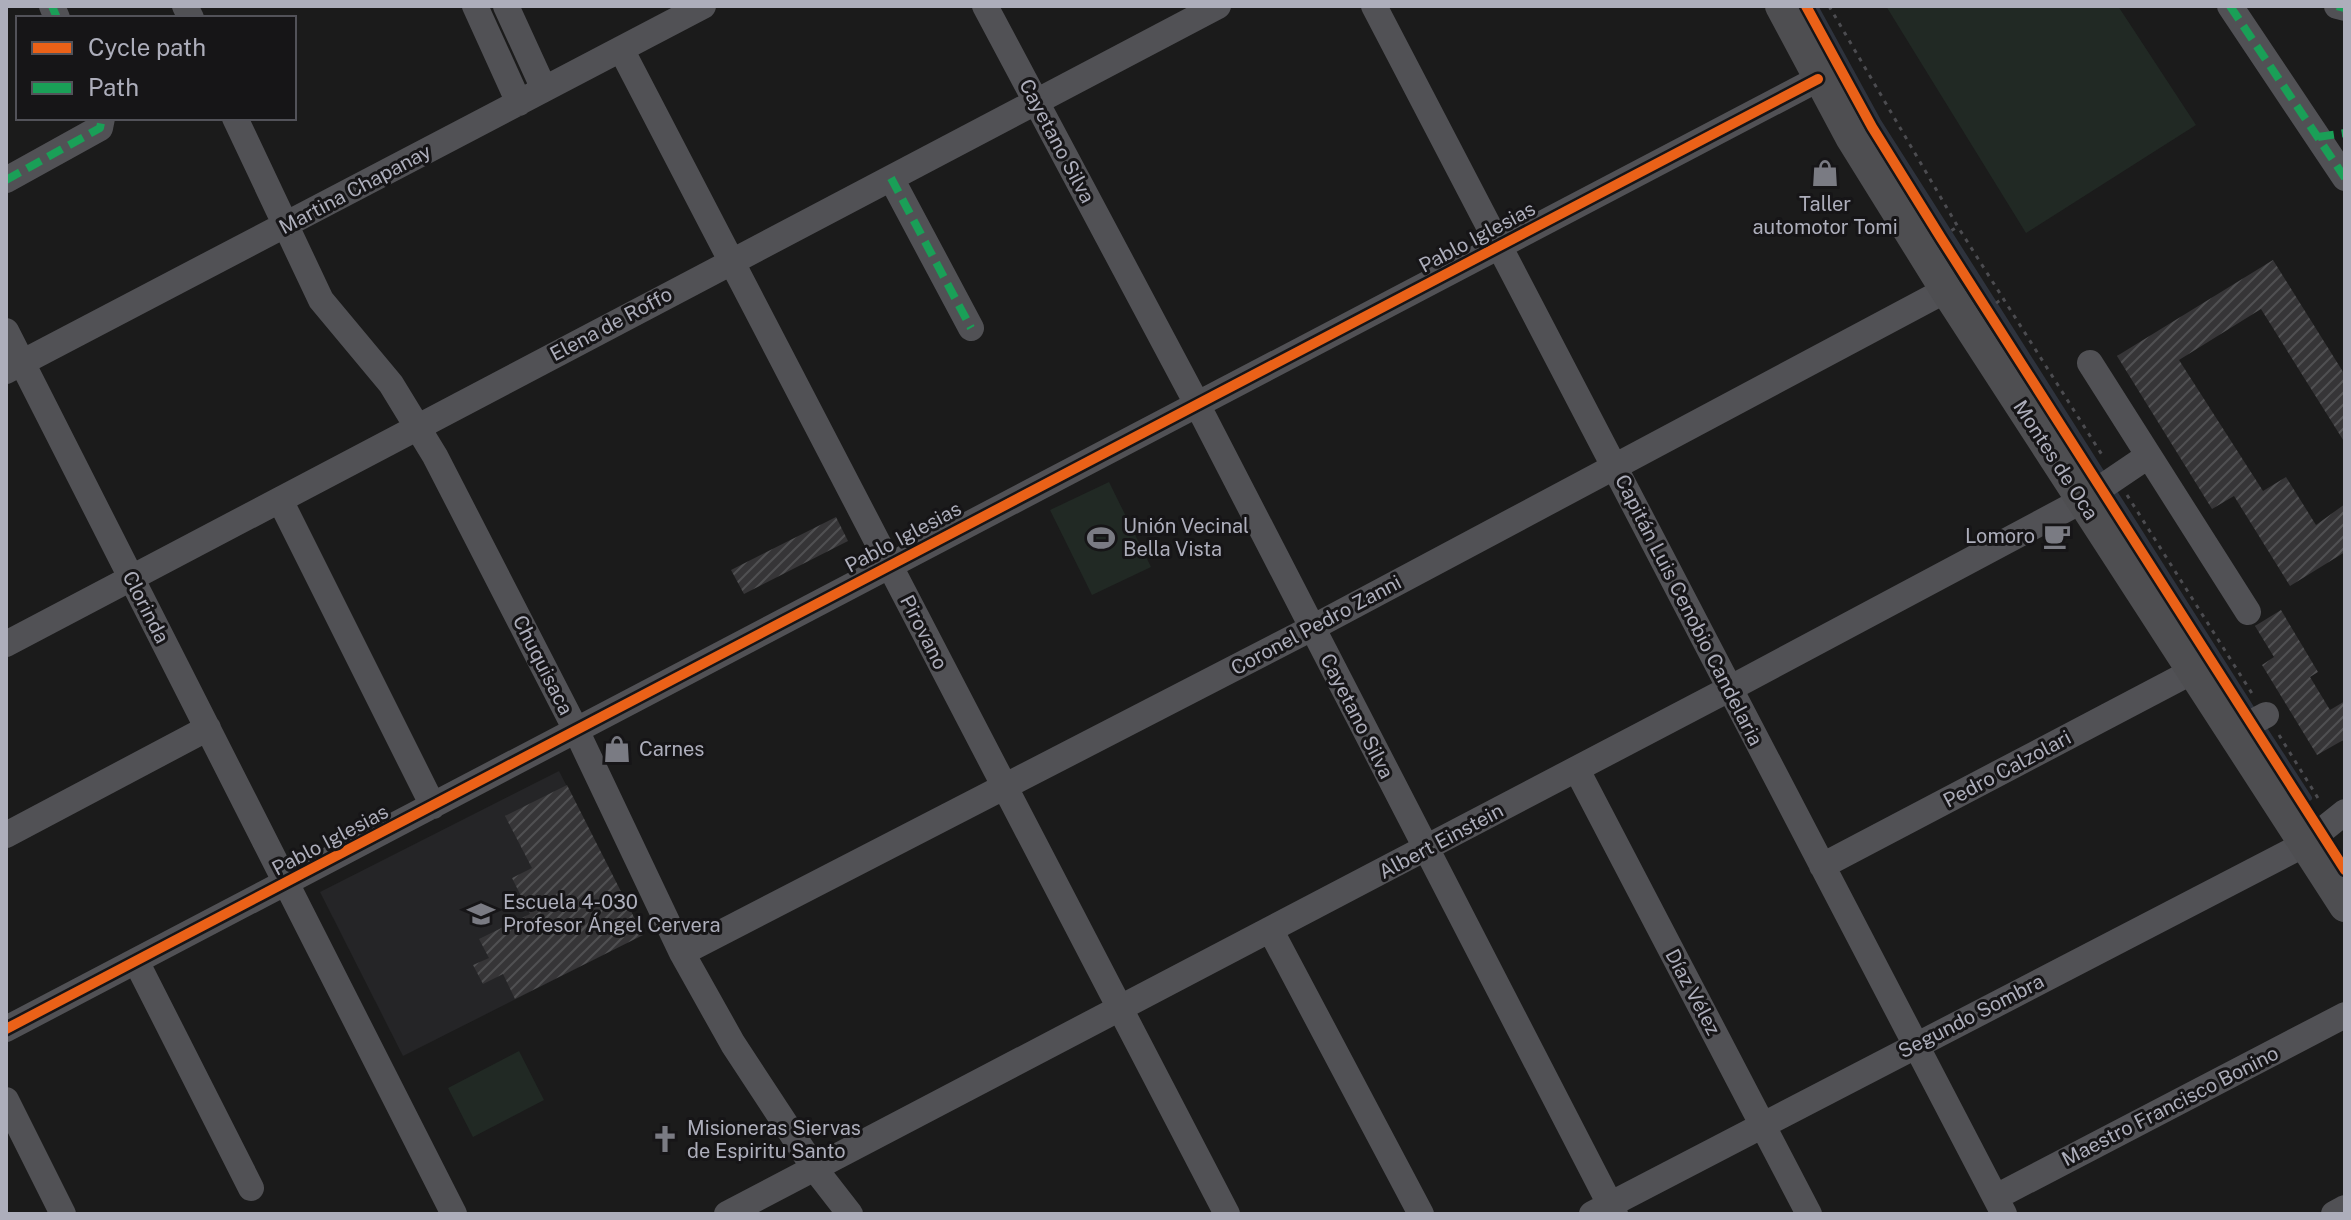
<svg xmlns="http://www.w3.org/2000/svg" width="2351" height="1220" font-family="'Public Sans',sans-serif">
  <defs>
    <pattern id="building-hatch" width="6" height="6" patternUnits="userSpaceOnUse" patternTransform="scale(2)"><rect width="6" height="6" fill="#363537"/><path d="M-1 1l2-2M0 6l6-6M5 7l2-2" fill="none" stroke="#505052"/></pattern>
  </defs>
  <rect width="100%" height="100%" fill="#1b1b1b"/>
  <path fill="#252527" d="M559,771L643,935L403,1056L320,892Z"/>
  <path fill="#212924" d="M1886,6H2118L2196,125L2026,233Z
    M1109,482L1151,567L1092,595L1050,510Z
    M519,1051L544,1100L473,1137L448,1088Z"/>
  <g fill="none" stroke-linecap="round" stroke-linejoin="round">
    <path stroke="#2e333d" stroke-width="6" d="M1815,6L1878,121L2105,478
      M2111,487L2255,714
      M2261,724L2309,798"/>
  </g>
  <path fill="url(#building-hatch)" d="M2273,260L2345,375V443L2261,309L2179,360L2263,491L2286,477L2316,525L2345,504V552L2290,586L2234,496L2212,509L2117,356Z
    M836,517L848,541L744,594L731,570Z
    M2281,610L2318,672L2310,677L2330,710L2345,701V739L2317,755L2262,665L2274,657L2255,626Z
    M567,785L643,935L515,999L503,974L483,984L473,965L489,958L479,939L530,914L512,878L532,868L505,816Z"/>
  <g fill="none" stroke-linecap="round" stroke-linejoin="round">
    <path stroke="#4c4c50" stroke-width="3" stroke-dasharray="4 6" stroke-linecap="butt" d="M1829,6L1958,227L2104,458
      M1943,236L1957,227
      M1988,309L2003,298
      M2127,495L2253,695
      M2279,735L2321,803"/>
    <path stroke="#515155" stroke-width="26" d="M52,6L57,18
      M185,6L191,18
      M475,6L519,103
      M506,6L544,89
      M985,6L1197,404L1615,1214
      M1374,6L2004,1214
      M2230,6L2345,178
      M2337,6L2345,8
      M621,49L1227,1214
      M235,118L321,300L391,384L435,456L576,730L682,953L733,1044L815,1169L850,1214
      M891,178L971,328
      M6,180L100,128L102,118
      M6,331L454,1214
      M2090,363L2248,612
      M6,371L703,6
      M280,500L433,806
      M6,644L1218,6
      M2234,732L2266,715
      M1577,770L1809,1214
      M6,835L208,728
      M1822,866L2193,671
      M1271,931L1421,1214
      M682,953L1312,628L1946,290
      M136,961L251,1188
      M6,1029L1818,79
      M6,1100L63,1214
      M1996,1197L2345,1015
      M727,1214L1729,689L2083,500L2148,456
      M1592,1214L2305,844L2345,812
      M2334,1214L2345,1208"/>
    <path stroke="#4e4e51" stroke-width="32" d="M1781,6L1851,137L1946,290L2345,906"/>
    <path stroke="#1a9f57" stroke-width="8" stroke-dasharray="16 8" stroke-linecap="butt" d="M52,6L57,18
      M2230,6L2345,178
      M2337,6L2345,8
      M2318,137L2345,133
      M891,178L971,328
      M6,180L100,128L102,118"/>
    <g stroke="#161517" stroke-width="15">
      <path id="cycleway" d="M1806,6L1872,127L1941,238L2345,870
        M6,1029L1818,79"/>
    </g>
    <use href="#cycleway" stroke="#ea6118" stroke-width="10"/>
  </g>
  <defs>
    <g id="shop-bare" transform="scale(2.16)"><path d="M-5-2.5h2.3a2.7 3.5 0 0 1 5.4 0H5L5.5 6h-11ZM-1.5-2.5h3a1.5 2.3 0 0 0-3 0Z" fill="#7a7b83" stroke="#161517" stroke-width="2.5" paint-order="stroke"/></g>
    <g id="cafe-bare" transform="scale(2.16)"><path d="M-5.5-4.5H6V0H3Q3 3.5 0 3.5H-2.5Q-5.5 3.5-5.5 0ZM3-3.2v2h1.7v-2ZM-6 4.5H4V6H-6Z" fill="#7a7b83" stroke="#161517" stroke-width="2.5" paint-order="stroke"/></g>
    <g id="stadium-bare" transform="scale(2.16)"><path d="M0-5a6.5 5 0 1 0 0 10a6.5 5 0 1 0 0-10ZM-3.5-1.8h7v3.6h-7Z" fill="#7a7b83" stroke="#161517" stroke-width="2.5" paint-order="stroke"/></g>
    <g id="school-bare" transform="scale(2.16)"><path d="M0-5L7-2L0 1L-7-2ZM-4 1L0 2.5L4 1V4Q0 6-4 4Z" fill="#7a7b83" stroke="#161517" stroke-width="2.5" paint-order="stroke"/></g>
    <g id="church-bare" transform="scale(2.16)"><path d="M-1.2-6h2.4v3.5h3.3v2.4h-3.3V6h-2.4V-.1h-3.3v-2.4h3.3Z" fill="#7a7b83" stroke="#161517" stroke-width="2.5" paint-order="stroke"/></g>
  </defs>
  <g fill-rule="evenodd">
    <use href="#shop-bare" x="1825" y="173"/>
    <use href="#cafe-bare" x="2057" y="536"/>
    <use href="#stadium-bare" x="1101" y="538"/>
    <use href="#shop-bare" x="617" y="749"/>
    <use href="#school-bare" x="481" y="914"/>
    <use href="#church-bare" x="665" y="1139"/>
  </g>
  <g text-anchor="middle" stroke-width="6" stroke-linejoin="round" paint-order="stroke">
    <g font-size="20" fill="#adaebb" stroke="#161517">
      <text transform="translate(1057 141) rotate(62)" y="7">Cayetano Silva</text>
      <text transform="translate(355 189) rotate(-28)" y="7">Martina Chapanay</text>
      <text transform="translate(1477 237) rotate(-28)" y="7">Pablo Iglesias</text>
      <text transform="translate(611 324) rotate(-28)" y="7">Elena de Roffo</text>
      <text transform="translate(2056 460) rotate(57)" y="7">Montes de Oca</text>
      <text transform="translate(903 537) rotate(-28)" y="7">Pablo Iglesias</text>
      <text transform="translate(146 607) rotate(63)" y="7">Clorinda</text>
      <text transform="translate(1689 610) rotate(63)" y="7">Capitán Luis Cenobio Candelaria</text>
      <text transform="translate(1316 625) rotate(-28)" y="7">Coronel Pedro Zanni</text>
      <text transform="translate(924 632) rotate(63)" y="7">Pirovano</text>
      <text transform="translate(543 665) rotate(63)" y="7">Chuquisaca</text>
      <text transform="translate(1357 716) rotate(63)" y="7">Cayetano Silva</text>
      <text transform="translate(2007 769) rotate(-28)" y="7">Pedro Calzolari</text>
      <text transform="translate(330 840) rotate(-28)" y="7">Pablo Iglesias</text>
      <text transform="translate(1441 841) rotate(-28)" y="7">Albert Einstein</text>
      <text transform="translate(1693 992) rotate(62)" y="7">Díaz Vélez</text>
      <text transform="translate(1971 1016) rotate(-27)" y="7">Segundo Sombra</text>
      <text transform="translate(2170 1106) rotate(-27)" y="7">Maestro Francisco Bonino</text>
    </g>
    <g font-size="20" fill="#adaebb" stroke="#161517" text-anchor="start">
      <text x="1825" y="211" text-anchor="middle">Taller<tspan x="1825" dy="23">automotor Tomi</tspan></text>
      <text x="1123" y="533">Unión Vecinal<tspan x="1123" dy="23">Bella Vista</tspan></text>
      <text x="2035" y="543" text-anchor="end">Lomoro</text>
      <text x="639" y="756">Carnes</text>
      <text x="503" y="909">Escuela 4-030<tspan x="503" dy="23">Profesor Ángel Cervera</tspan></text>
      <text x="687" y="1135">Misioneras Siervas<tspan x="687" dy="23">de Espiritu Santo</tspan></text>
    </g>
  </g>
  <rect width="2351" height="1220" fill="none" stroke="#adaebb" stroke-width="16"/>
  <rect x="16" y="16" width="280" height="104" fill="#161517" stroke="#525259" stroke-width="2"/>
  <rect x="32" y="42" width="40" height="12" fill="#ea6118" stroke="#525259" stroke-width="2"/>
  <text x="88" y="56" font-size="24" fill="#adaebb">Cycle path</text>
  <rect x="32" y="82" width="40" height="12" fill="#1a9f57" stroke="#525259" stroke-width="2"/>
  <text x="88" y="96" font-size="24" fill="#adaebb">Path</text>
</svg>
